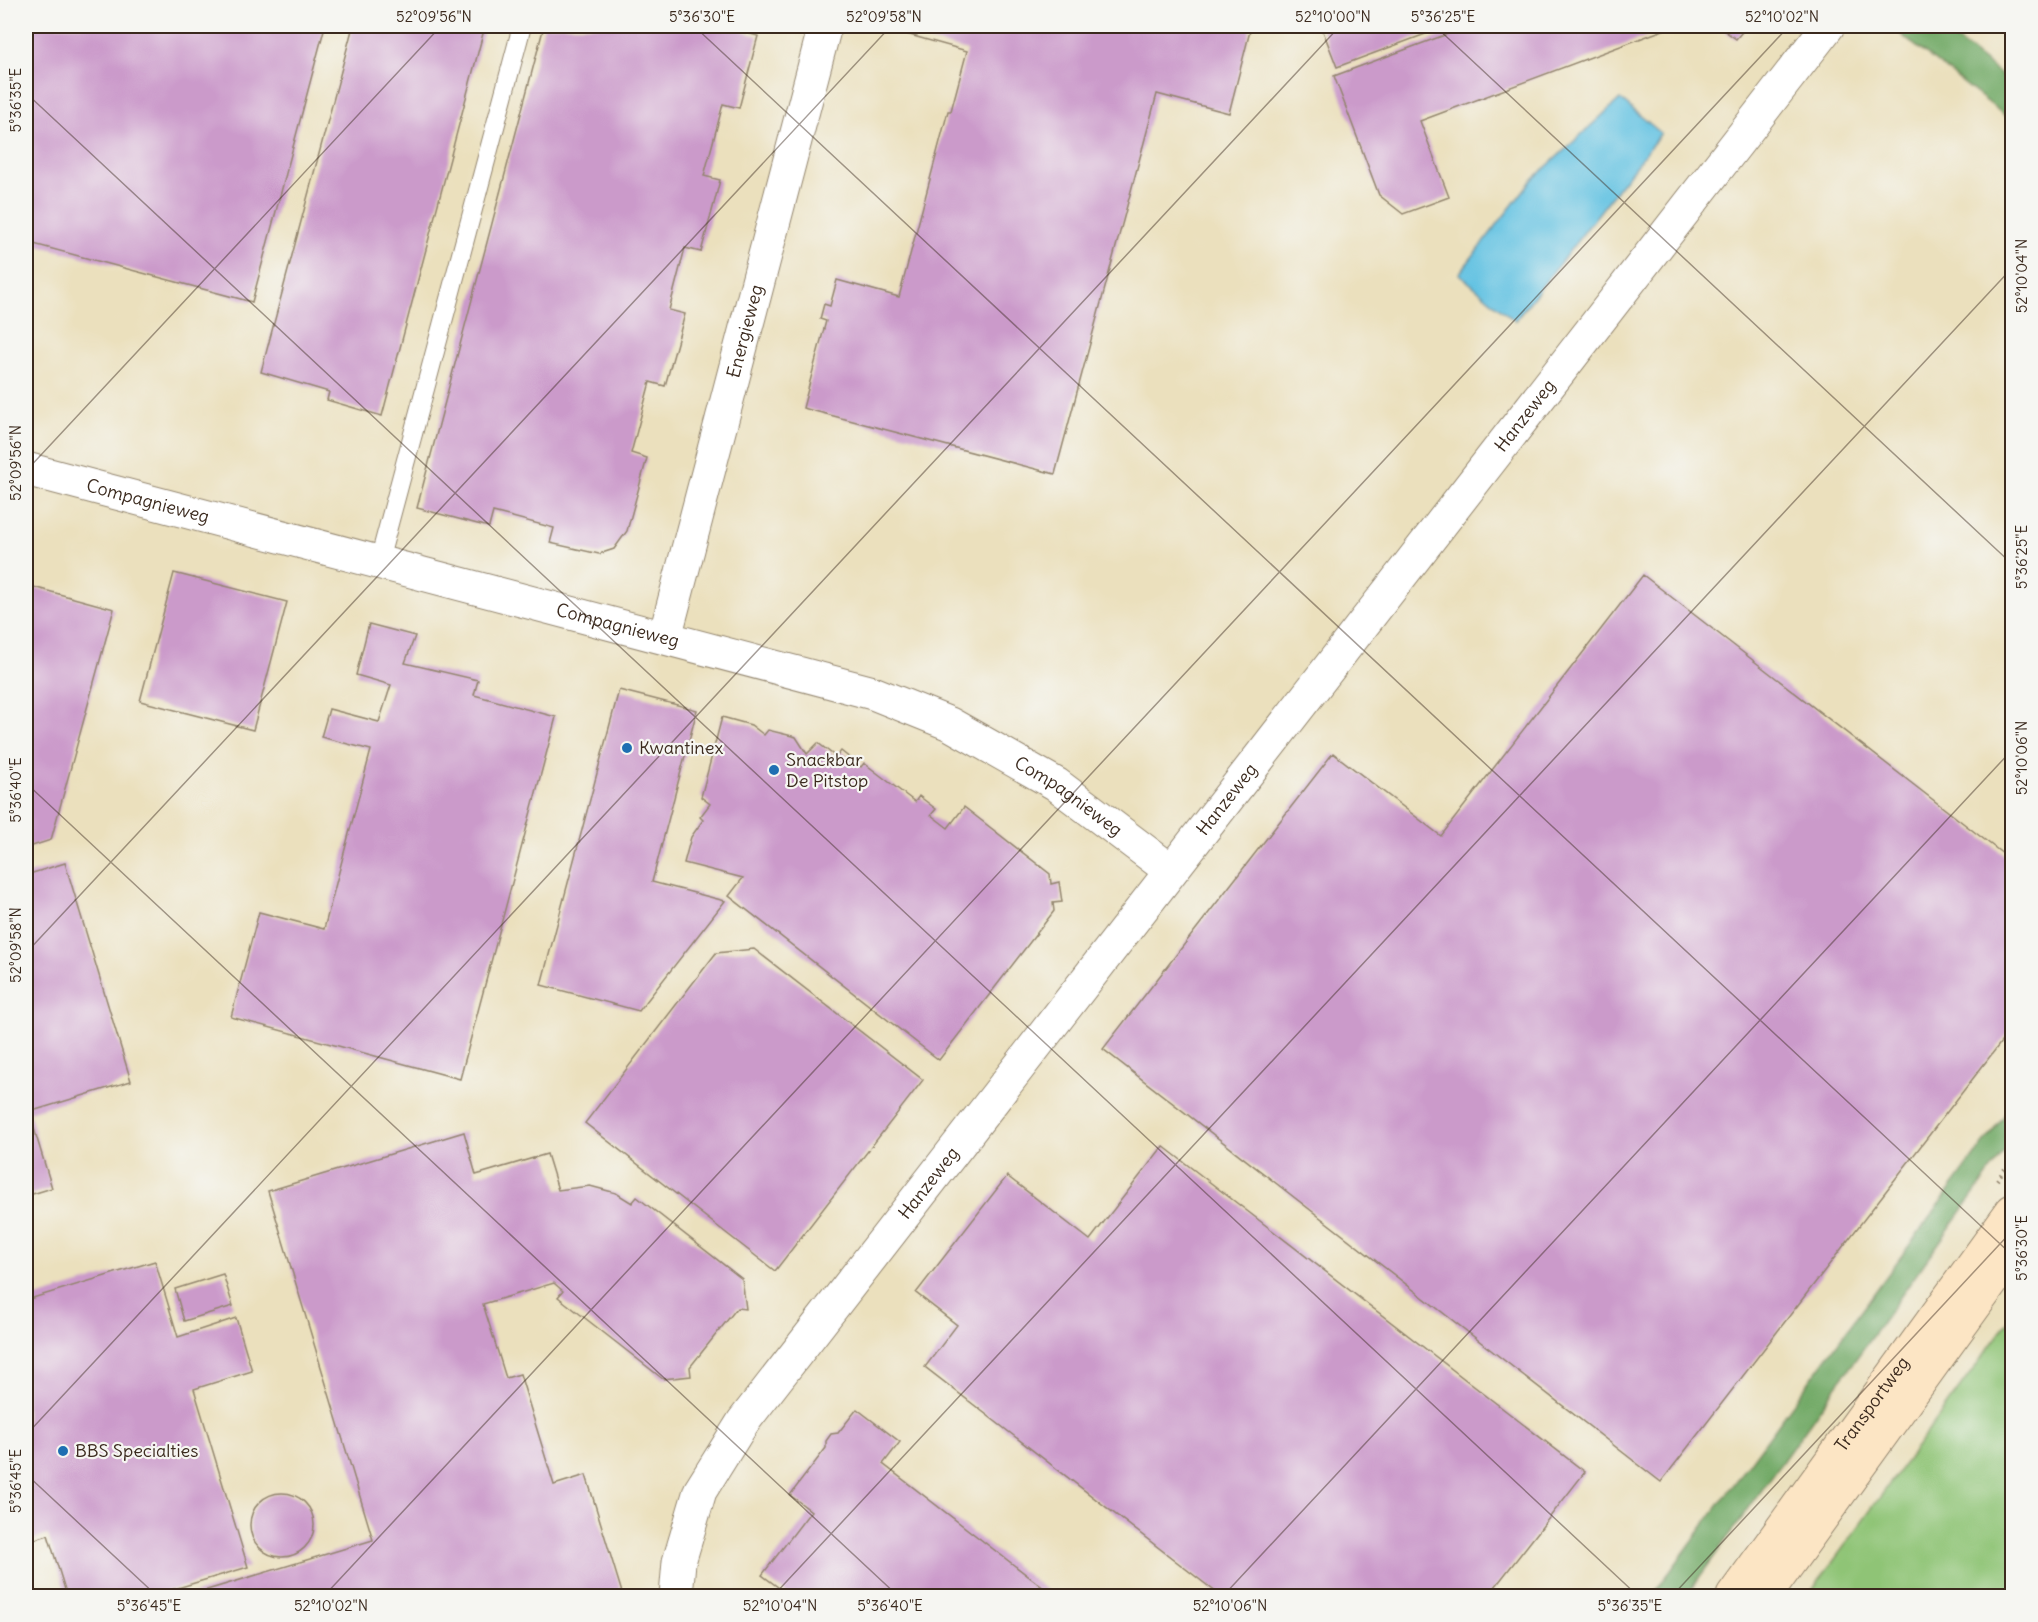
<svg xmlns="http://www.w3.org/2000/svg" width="2038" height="1622" font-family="Delius,sans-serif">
  <rect width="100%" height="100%" fill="#f6f6f2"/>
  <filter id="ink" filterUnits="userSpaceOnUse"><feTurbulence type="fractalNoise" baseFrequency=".0167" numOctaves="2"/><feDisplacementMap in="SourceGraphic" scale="12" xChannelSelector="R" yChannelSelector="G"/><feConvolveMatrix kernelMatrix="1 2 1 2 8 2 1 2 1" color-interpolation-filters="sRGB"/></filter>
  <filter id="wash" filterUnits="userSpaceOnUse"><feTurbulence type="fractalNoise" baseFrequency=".008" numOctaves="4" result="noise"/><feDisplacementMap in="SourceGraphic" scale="24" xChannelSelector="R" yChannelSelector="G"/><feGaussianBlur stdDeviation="1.35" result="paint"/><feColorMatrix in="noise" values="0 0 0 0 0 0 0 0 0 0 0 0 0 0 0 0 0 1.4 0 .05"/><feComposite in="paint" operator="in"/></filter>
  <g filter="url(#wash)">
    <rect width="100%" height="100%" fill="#ebe0bd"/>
    <path fill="#8fc476" stroke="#65774a" stroke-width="1.5" d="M2012,1316V1596H1808Z"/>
    <path fill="#73aa67" stroke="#576a42" stroke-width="1.5" d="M1890,26H1939L2012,83V121Z
      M2012,1105V1141L1686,1596H1652Z"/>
    <path fill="#64c2e2" stroke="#507680" stroke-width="1.5" d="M1620,99L1661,133L1515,321L1459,274L1531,181Z"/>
    <g id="blocks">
      <path fill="#cb9aca" d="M26,26H325L252,302L26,242Z
        M353,26H485L382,416L327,400L329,392L261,372Z
        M544,26H744L743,32L758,36L739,108L723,104L704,176L720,180L715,200L701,252L685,248L669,310L685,314L665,386L650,382L631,453L647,458L627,531L614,549L599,554L550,543L554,528L493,512L489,527L417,508Z
        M908,26H1248L1250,31L1229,113L1157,94L1055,474L803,408L826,321L820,319L824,304L830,306L837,280L899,297L948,111H951L967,51L906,34Z
        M1321,26H1447L1337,67Z
        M1469,26H1674L1420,121L1449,197L1403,214L1379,195L1334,76Z
        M1718,26H1747L1736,39Z
        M174,573L287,602L253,730L140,701Z
        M1643,575L2012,861V1028L1661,1482L1103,1049L1333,753L1441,836Z
        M26,585L114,609L51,840L26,848Z
        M369,624L415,636L405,663L478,680L474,695L556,717L460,1079L231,1017L259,912L324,929L371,750L321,737L329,709L379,722L391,685L356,675Z
        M619,690L697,710L652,882L725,901L639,1011L541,985Z
        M722,717L751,725L764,735L768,730L796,737L807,754L818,743L836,757L841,751L861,767L864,763L915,802L919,796L936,809L931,815L948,828L964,807L1050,874L1051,884L1059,882L1062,902L1053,903L1054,911L939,1060L729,896L743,878L684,863L691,837L703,820L700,817L710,804L701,797Z
        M65,863L131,1081L29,1112L52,1188L26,1196V875Z
        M754,949L923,1080L775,1271L585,1123L716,953Z
        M464,1132L476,1175L547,1154L558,1190L590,1186L616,1193L632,1203L637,1197L742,1279L746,1309L737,1308L690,1367L691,1376L663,1379L558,1297L563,1291L554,1283L483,1304L506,1378L520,1374L554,1485L586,1475L623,1596H187L373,1540L268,1191Z
        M1163,1146L1585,1472L1488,1596H1221L925,1367L957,1325L916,1293L1007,1176L1090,1240Z
        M155,1261L178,1337L236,1318L252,1371L194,1389L248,1567L151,1596H67L48,1535L26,1542V1475L30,1474L26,1460V1300Z
        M223,1274L233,1306L184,1321L175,1289Z
        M857,1409L900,1442L883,1464L1054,1596H790L762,1575L811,1511L790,1495L826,1448V1441L831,1434L838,1433Z
        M250 1525a32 32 0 1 1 64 0a32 32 0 1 1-64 0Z"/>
    </g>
  </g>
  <g filter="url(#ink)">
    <use href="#blocks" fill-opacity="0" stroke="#93856e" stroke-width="1.5"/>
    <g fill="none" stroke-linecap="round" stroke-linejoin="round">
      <g stroke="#93856e" stroke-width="20">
        <path id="lane" d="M379,561L522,26"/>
      </g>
      <g stroke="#93856e" stroke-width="35">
        <g id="street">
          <path id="s1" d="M26,469L873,693L950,724L1056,784L1170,870"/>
          <path id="s2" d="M665,637L825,26"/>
          <path id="s3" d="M676,1596L679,1562L700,1491L743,1422L1828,26"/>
        </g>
      </g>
      <g stroke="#93856e" stroke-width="35">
        <g id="secondary">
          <path id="s4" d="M1733,1596L2012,1211"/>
          <path d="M1765,1596L2012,1254"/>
        </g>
      </g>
      <path stroke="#93856e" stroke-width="4" stroke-dasharray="1.5 4.5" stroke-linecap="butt" d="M1997,1180L2012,1159"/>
      <use href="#lane" stroke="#fff" stroke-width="18"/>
      <use href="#street" stroke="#fff" stroke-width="33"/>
      <use href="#secondary" stroke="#fce5c4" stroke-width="33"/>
    </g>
  </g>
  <path fill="none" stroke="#3b2a1e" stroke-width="1.5" stroke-opacity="0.45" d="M694,26L2012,1255M1435,26L2012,564M26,93L1638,1596M26,471L441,26M26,783L898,1596M26,953L891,26M26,1435L1340,26M26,1474L157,1596M324,1596L1789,26M773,1596L2012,268M1223,1596L2012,750M1672,1596L2012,1231"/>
  <g fill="#1f6fb2" stroke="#f6f6f2" stroke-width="2">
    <circle cx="627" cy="748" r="6"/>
    <circle cx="774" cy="770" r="6"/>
    <circle cx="63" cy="1451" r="6"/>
  </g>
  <g text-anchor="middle" stroke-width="4.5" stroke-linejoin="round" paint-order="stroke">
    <g font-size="18" fill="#3b2a1e" stroke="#f6f6f2">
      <text dy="6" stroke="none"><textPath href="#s2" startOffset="316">Energieweg</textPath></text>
      <text dy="6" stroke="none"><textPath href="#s3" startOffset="1464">Hanzeweg</textPath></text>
      <text dy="6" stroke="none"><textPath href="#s1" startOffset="126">Compagnieweg</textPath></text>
      <text dy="6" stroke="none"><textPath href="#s1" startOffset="612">Compagnieweg</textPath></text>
      <text dy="6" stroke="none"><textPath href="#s1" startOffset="1098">Compagnieweg</textPath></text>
      <text dy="6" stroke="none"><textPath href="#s3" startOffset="978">Hanzeweg</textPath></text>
      <text dy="6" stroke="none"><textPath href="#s3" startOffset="492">Hanzeweg</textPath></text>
      <text dy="6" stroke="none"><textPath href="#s4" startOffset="237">Transportweg</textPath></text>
    </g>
    <g font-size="18" fill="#3b2a1e" stroke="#f6f6f2" text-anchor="start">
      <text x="639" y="754">Kwantinex</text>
      <text x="786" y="766">Snackbar<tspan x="786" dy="21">De Pitstop</tspan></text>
      <text x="75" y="1457">BBS Specialties</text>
    </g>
  </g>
  <rect width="2038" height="1622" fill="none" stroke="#f6f6f2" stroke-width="66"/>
  <rect x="33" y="33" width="1972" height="1556" fill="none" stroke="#3b2a1e" stroke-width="2"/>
  <g font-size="15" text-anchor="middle" fill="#3b2a1e">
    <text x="434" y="22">52°09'56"N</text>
    <text x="702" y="22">5°36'30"E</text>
    <text x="884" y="22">52°09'58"N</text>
    <text x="1333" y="22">52°10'00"N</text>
    <text x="1443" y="22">5°36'25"E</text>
    <text x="1782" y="22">52°10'02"N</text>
    <text transform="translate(16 100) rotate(-90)" y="5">5°36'35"E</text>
    <text transform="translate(2022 276) rotate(-90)" y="5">52°10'04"N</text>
    <text transform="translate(16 463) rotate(-90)" y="5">52°09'56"N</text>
    <text transform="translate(2022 557) rotate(-90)" y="5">5°36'25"E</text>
    <text transform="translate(2022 758) rotate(-90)" y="5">52°10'06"N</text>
    <text transform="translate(16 790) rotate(-90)" y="5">5°36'40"E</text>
    <text transform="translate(16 945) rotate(-90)" y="5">52°09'58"N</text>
    <text transform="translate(2022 1248) rotate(-90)" y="5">5°36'30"E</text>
    <text transform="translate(16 1481) rotate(-90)" y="5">5°36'45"E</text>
    <text x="149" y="1611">5°36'45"E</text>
    <text x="331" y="1611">52°10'02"N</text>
    <text x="780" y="1611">52°10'04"N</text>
    <text x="890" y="1611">5°36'40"E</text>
    <text x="1230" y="1611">52°10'06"N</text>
    <text x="1630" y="1611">5°36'35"E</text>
  </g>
</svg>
